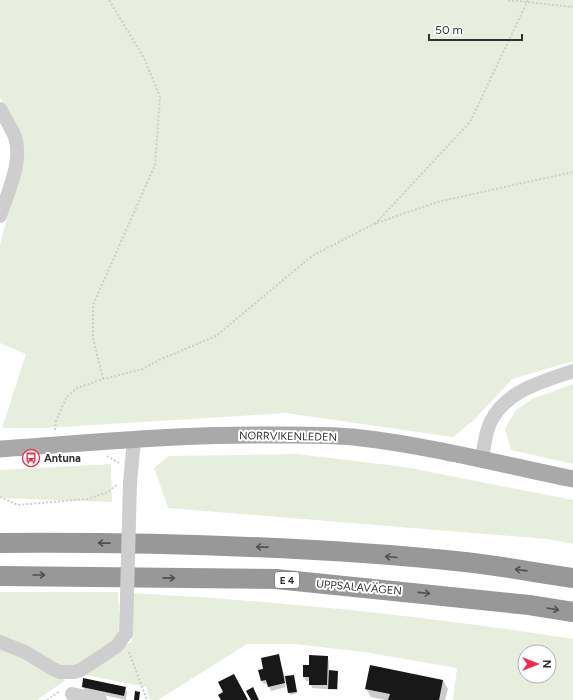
<svg xmlns="http://www.w3.org/2000/svg" width="573" height="700" font-family="Figtree,sans-serif">
  <rect width="100%" height="100%" fill="#fff"/>
  <path fill="#e8eede" fill-rule="evenodd" d="M0,0H573V361L512,379L474,420L453,437L286,413L46,428H2L26,354L0,343V245L23,157L22,140L0,97Z
    M573,384V464L511,450L505,429L515,411L532,399Z
    M297,454L405,467L573,500V544L547,539L168,508L154,468L169,456Z
    M111,464L112,502L0,498V470Z
    M0,592H118C118,604 121,626 117,636C111,650 81,663 68,669L0,639Z
    M132,593C279,601 427,616 573,639V700H453L457,668L364,652L294,644H247L158,700H150L146,687L86,675L132,641L129,634ZM525,652H549V676H525Z
    M0,649C24,655 42,674 66,680L37,700H0Z"/>
  <path fill="#0003" d="M278,655L285,677L293,676L297,693L290,695L284,678L282,679L286,687L271,691L268,684H264L261,680L265,670Z
    M327,657L329,661V672L338,673V690L312,688L310,681H306L304,677L310,666Z
    M84,680L125,688L127,692L126,700L85,691L83,687Z
    M443,680L448,689L445,700H385L371,697L366,689Z"/>
  <path fill="#181818" d="M279,654L285,683L268,687L266,680L261,681L258,670L263,669L261,658Z
    M309,655L328,656L327,685H309V677H303V665H309Z
    M370,665L443,680L439,700H388L390,694L365,689Z
    M329,670L338,671L337,689H328Z
    M234,674L248,700H221L218,695L223,692L218,682Z
    M294,675L297,692L288,693L285,676Z
    M83,678L126,687L124,696L82,687Z
    M253,687L259,700H251L246,691Z
    M135,691L140,692L139,700H134Z"/>
  <g fill="none" stroke-linecap="round" stroke-linejoin="round">
    <path stroke="#cecece" stroke-width="2" stroke-dasharray="2 2" stroke-linecap="butt" d="M508,0L573,7
      M375,224L470,122L528,0
      M103,379L93,338V305L155,165L160,97L144,58L109,0
      M55,430L56,421L66,398L77,388L103,379L143,369L159,360L216,336L312,256L374,224L437,202L573,172
      M107,456L119,463
      M0,497L18,505L87,499L106,493L117,485
      M129,652L147,700
      M47,700L60,691"/>
    <path stroke="#cecece" stroke-width="14" d="M0,109C5,118 11,127 15,137C23,162 8,191 0,216
      M482,460C484,448 485,432 491,421C507,390 542,382 573,371
      M130,483L134,439
      M0,642L25,652L53,669L60,672H74L81,670L117,646L126,633
      M72,694L100,700"/>
    <path stroke="#a9a9a9" stroke-width="17" d="M0,449C85,443 171,435 257,435C289,435 321,434 353,437C427,445 500,464 573,479"/>
    <path stroke="#989898" stroke-width="20" d="M0,543C155,542 311,546 465,562C501,566 537,573 573,578
      M0,576L276,579L529,605L573,612"/>
    <path stroke="#cecece" stroke-width="14" d="M126,633L130,483"/>
  </g>
  <defs><path id="oneway-shaft" d="M-6 0H5M1.5-3L5.5 0L1.5 3" fill="none" stroke-width="1.6" stroke-linecap="round" stroke-linejoin="round"/></defs>
  <g stroke="#505050">
    <use href="#oneway-shaft" transform="translate(104 543) rotate(-179)"/>
    <use href="#oneway-shaft" transform="translate(262 547) rotate(-179)"/>
    <use href="#oneway-shaft" transform="translate(391 557) rotate(-175)"/>
    <use href="#oneway-shaft" transform="translate(521 570) rotate(-172)"/>
    <use href="#oneway-shaft" transform="translate(39 575)"/>
    <use href="#oneway-shaft" transform="translate(169 578) rotate(1)"/>
    <use href="#oneway-shaft" transform="translate(424 593) rotate(6)"/>
    <use href="#oneway-shaft" transform="translate(553 609) rotate(10)"/>
  </g>
  <defs>
    <g id="bus-ring" transform="scale(0.9)"><circle r="9.5" fill="#fff" stroke="#ea304b" stroke-width="1.5"/><path d="M-5-6H5V4H4V6H2V4H-2V6H-4V4H-5ZM-3.5-4V0h7V-4ZM-3.5 1.2v1.5H-2V1.2ZM2 1.2v1.5H3.5V1.2Z" fill="#ea304b"/></g>
  </defs>
  <g fill-rule="evenodd">
    <use href="#bus-ring" x="31" y="458"/>
  </g>
  <g text-anchor="middle" stroke-width="4" stroke-linejoin="round" paint-order="stroke">
    <rect fill="#fff" stroke="#6f6f6f" stroke-width="1" x="275" y="572" width="24" height="16" rx="3"/>
    <g font-size="10" font-weight="bold" fill="#313131">
      <text x="287" y="584">E 4</text>
    </g>
    <g font-size="11" fill="#313131" stroke="#fff">
      <text transform="translate(288 436) rotate(1)" y="4">NORRVIKENLEDEN</text>
      <text transform="translate(359 587) rotate(5)" y="4">UPPSALAVÄGEN</text>
    </g>
    <g font-size="11" font-weight="bold" fill="#313131" stroke="#fff" text-anchor="start">
      <text x="44" y="462">Antuna</text>
    </g>
  </g>
  <g transform="translate(537 664) rotate(90)"><circle r="19" fill="#ffffff" stroke="#adadad"/>
  <path d="M0-3L7 15L0 10L-7 15Z" fill="#ea304b"/>
  <text y="-6" font-size="11" font-weight="bold" text-anchor="middle" fill="#313131">N</text>
  </g>
  <path d="M429 34v6h93v-6" fill="none" stroke="#313131" stroke-width="2"/>
  <text x="435" y="34" font-size="12" fill="#313131" stroke="#ffffff" stroke-width="3" paint-order="stroke">50 m</text>
</svg>
